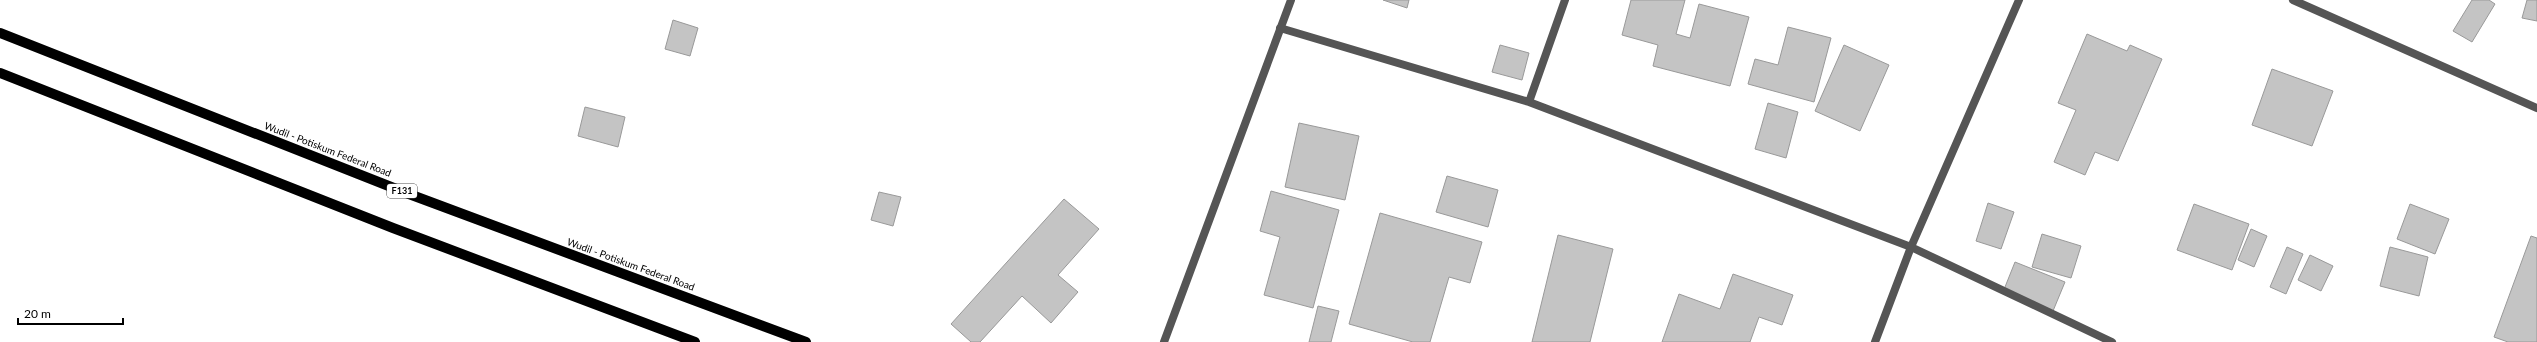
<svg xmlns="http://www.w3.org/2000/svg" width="2537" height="342" font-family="Lato,sans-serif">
  <rect width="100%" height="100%" fill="#fff"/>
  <path fill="#c4c4c4" stroke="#999" d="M1383,0H1409L1407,8Z
    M1631,0H1685L1676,34L1690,38L1699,4L1749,17L1730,86L1653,66L1658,45L1622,35Z
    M2472,0H2489L2495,4L2472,42L2453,31Z
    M2527,0H2537V21L2522,18Z
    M673,20L698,28L690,56L665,49Z
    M1788,27L1831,38L1814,102L1748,84L1755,59L1778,65Z
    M2087,34L2127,51L2130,45L2162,59L2118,161L2095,152L2085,175L2054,162L2076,110L2058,103Z
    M1500,45L1529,53L1522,80L1492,72Z
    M1844,45L1889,65L1860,131L1815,111Z
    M2272,69L2333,91L2312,146L2252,125Z
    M1768,103L1798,112L1786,158L1755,149Z
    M585,107L625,117L618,147L578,136Z
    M1299,123L1359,136L1345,200L1285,187Z
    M1447,176L1498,190L1488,227L1436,212Z
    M1271,191L1339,210L1313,308L1264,295L1280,237L1260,231Z
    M879,192L901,197L893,226L871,220Z
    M1064,199L1099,229L1058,275L1078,292L1051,323L1022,296L980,342H971L951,324Z
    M1988,203L2014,212L2001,249L1976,241Z
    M2194,204L2249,224L2232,270L2177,250Z
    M2410,204L2449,219L2435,254L2397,239Z
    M1380,213L1482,242L1470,283L1449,277L1430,342H1413L1349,324Z
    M2251,229L2267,236L2254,267L2238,260Z
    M2042,234L2081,246L2071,278L2032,267Z
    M1558,235L1613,249L1590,342H1532Z
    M2531,236L2537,238V342H2508L2494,337Z
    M2287,247L2303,254L2286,294L2270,287Z
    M2390,247L2428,257L2419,296L2380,286Z
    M2310,255L2333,266L2321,291L2298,280Z
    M2015,262L2065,282L2053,311L2003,292Z
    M1733,274L1793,295L1782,325L1759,317L1750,342H1662L1679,294L1720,309Z
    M1318,306L1339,311L1331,342H1309Z"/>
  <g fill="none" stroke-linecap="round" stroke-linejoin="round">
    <path stroke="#555" stroke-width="8" d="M2293,0L2537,108
      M1280,28L1529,102L1911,247L2112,342
      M1529,102L1565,0
      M1164,342L1291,0
      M1875,342L1911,247L2019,0"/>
    <path stroke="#000" stroke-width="10" d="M0,33L409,194L806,342
      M0,73L393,228L695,342"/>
  </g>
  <g text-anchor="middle" stroke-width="3" stroke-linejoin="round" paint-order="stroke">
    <rect fill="#fff" stroke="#4c4c4c" stroke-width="1" x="387" y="184" width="30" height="14" rx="3"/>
    <g font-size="9" font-weight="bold" fill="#000">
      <text x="402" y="194">F131</text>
    </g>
    <g font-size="10" fill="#000" stroke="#fff">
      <text transform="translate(328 149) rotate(21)" y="4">Wudil - Potiskum Federal Road</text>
      <text transform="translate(631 264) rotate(20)" y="4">Wudil - Potiskum Federal Road</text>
    </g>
  </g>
  <path d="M18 318v6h105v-6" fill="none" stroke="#000000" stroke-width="2"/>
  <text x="24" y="318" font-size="12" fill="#000000" stroke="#ffffff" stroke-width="3" paint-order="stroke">20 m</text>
</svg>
